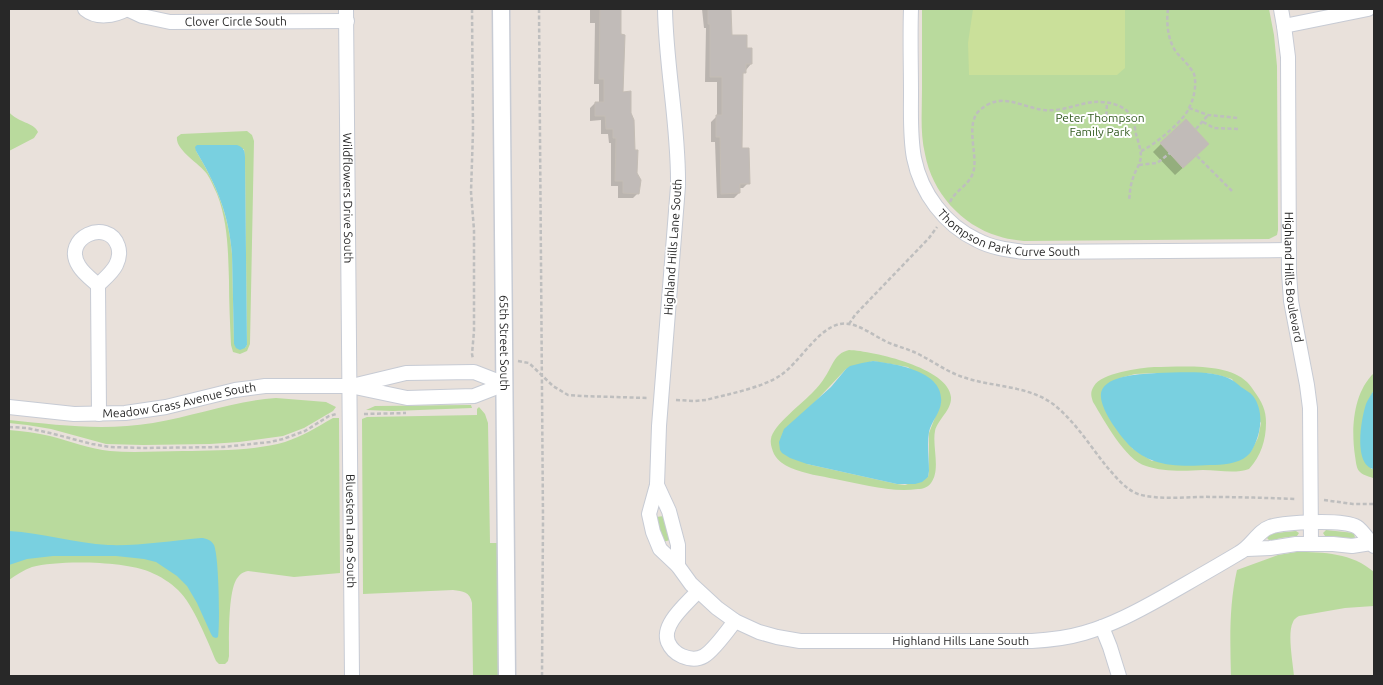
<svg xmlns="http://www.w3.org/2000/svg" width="1383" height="685" font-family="Ubuntu,sans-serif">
  <rect width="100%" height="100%" fill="#e9e1db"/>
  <path fill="#b9da9d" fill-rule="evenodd" d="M922,9H1269L1274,35L1277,66L1278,230L1277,235L1269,239L1024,241C1015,240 1006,239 998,236C961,225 932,192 925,154C920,133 922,111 922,89C922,62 922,36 922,9Z
    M9,112C18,123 34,122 38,132L34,138L9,151Z
    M247,131L252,135L254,141L250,344L247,351L240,354L233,352L231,345C230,324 229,302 229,281C228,251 228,222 217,194C214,188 211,180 207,174C199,163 175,150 177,137L181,134ZM244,149L245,162L247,345L245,348L234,344L232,254C229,215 216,184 196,151Z
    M849,350C873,351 949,368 951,397C952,410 938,419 935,431C932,446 941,470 931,483C928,487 923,489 918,489C891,493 862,484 835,479C821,476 805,474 791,468C784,465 778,461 774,454C772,449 770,444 771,439C772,426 804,402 813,392C818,387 822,382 825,377C830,370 833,360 839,355C842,352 846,351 849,350ZM873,361L908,367L941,402L929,433V471L928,477L905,485L897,484L807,464L813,404L846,369Z
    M1154,367C1180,367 1227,362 1247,382C1250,385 1252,388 1254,391C1262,402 1266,410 1266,423C1266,440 1261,456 1249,469C1235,474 1218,470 1203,470C1185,471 1164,472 1146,466C1125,460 1104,420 1093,402C1091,396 1090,392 1094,386C1101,373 1140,368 1154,367ZM1157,373H1207L1218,375L1232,379L1261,423L1258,438L1251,451L1152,461L1132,448L1120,378L1135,374Z
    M1374,373V390L1368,401L1371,469H1374V478H1373C1368,476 1362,475 1359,471C1356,467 1356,461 1355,456C1351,429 1353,393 1374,373Z
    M276,398L326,402L336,407L333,411L304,428L283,436L239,442L210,444L143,445L106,444L51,429L27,425L9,423V420C58,425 103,431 153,423C195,416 234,401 276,398Z
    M469,405H471L472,408L393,411L366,410L375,406Z
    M479,407L485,414L488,423L490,543H497L498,676H473L472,603C470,592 463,591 453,590L363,594L362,419L367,417L477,415V409Z
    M333,418H339L340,573L294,577L248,571C242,572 239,575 236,580C228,595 229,638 229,656L228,661L225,664H219L216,661C208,642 193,604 178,590C171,583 160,576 150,572C125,561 58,560 32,567C24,570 16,575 9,580V430C23,431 37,433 50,436C70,441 90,449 110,451C134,453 159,451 183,451C215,450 254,451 285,442C303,436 317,427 333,418Z
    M664,516L670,540L663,542L656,517Z
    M1326,530L1354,533L1355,538C1349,539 1334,536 1325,536L1323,533Z
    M1296,531L1299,533L1297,536L1281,538L1270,541L1267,538L1268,536L1275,533Z
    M1296,552C1324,552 1352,553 1374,572V606L1345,608L1299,616C1296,618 1294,619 1293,622C1287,633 1293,663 1294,676H1231C1230,640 1229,605 1237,570L1278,555Z"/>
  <path fill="#cae09a" d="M973,9H1125V68L1117,75H969L968,43Z"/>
  <path fill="#79d0e0" d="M197,145H237C246,148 245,154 245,162L247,345L245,348L240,350L236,348L234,344L232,254C229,214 216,184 196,151L195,147Z
    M873,361C896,364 945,371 941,403C940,413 931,422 929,432C927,444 929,458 929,471L928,477L922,482L915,484H897L807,464L790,458L782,453L780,450L779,442L784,429L831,387L846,369L850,366L862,363Z
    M1157,373C1179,373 1212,369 1232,380C1235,382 1238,384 1241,387C1245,390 1250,392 1253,396C1263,409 1262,429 1255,444C1253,448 1251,453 1247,456C1238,464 1222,465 1210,465C1192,466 1171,467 1154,461C1146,458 1137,453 1131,447C1121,437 1093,402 1103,388C1112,375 1142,374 1157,373Z
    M1374,390V469C1353,465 1361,419 1366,404C1368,399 1371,395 1374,390Z
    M9,531C42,533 75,543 108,545C139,546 170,541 201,538C206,538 211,540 214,545C219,557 220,623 218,637L216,638L213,637L211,634L197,603L187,586L177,576L156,562L144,559L116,556H53L27,559L9,565Z"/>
  <path fill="#0003" d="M590,9H619L621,93L630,113L638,193L633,198H618V186H611V143H609L608,134H601V120L590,121V108L595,103H599V84H594L595,23H590Z
    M702,9H730V36L746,49L751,64L741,76L740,149L748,183L743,188H739V193L734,198H717L715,142H711V122L717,116V82H705L706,28H704Z
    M1161,144L1200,152L1175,175L1153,152Z"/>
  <path fill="#c1bbb8" stroke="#c4bdb5" d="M600,9H621V34L625,35L623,92L631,91V113L634,120L635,150H638L637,173L641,180L639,194L623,193V181H615L616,138H613V129H606L605,116H595V102H604V79H599Z
    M708,9H731L732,35H747V48H752V64H746V73H743L742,148H749L750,184H740V193L721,194L720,137H716V115H722V77H710V24H708Z
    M1186,119L1209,144L1183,168L1160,143Z"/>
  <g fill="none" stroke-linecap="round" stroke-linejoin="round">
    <g stroke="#c7cbd4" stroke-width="16">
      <g id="minor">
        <path d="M85,9C97,19 114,16 127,9"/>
        <path id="s1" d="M127,9L142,16L170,22L347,21"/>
        <path id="s2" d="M346,9L352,676"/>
        <path id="s3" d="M665,9C666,68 679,127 678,186L659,426L657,485L649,514L653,532L660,549L678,566L691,584L717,608L735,621L759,632L777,637L800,641H1032C1050,640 1067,638 1084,633C1112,625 1138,611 1163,597C1189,582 1214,568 1239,553C1251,547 1258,531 1270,527C1285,522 1343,519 1357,527C1362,530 1369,541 1374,546"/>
        <path id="s4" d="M911,9C910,37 911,65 911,93C911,115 910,137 914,158C921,193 945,225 977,240C992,248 1009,250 1025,252L1289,250"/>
        <path id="s5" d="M1281,9L1284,26L1288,57L1289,273L1291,301L1307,385L1310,408L1311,544"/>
        <path d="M1284,26L1368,9"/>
        <path d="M98,285C91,279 83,273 79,266C61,238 108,217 118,246C120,252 119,259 116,265C112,273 104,279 98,285L99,414"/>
        <path d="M356,385L406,373L474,372L505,384"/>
        <path id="s6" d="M9,407L74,414L125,413L166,407L235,390L265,386H350L407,398L474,396L505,384"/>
        <path d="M657,485L669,511L678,545V566"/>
        <path d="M1247,549L1270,548L1296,544H1333L1352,546L1371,543"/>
        <path d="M698,591C687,604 661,624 668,642C671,649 675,653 682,656C689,659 697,660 704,656C714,650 728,630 735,621"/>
        <path d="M1102,627L1110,647L1119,676"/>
      </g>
    </g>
    <g stroke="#c7cbd4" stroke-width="19">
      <g id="tertiary">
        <path id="s7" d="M501,9L507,676"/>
      </g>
    </g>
    <path stroke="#bebebe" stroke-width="2.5" stroke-dasharray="4 2.5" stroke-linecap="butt" d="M472,9L473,131L471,192L474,230V331L472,354L473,359
      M539,9L543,519L542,676
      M1189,108L1208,115L1238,118
      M1106,122L1107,103
      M1203,122L1214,128L1238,129
      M1196,129L1208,115
      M1141,151C1153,146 1184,121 1189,108C1194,99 1197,84 1194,74C1190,66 1183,60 1177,53C1168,42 1166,23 1168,9
      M1197,156L1233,192
      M1139,165L1157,163L1170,153
      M950,202C956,189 971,185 974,169C977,152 965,123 980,110C1002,91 1020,107 1044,110C1061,112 1077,104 1093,102C1106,101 1124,104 1131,116C1134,121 1135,129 1136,134C1138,141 1141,150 1141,157C1140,165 1135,171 1133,178C1130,186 1130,193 1129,201
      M849,324L855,315L929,238L937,227
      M518,361L529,363L553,386L568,395L582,396L648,398
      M676,400L695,401L706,400C728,394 762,388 781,375C799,363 818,328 840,324C855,321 871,334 885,341C895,346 906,348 916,353C929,359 940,367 953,373C984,388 1024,383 1053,404C1075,421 1090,446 1107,467C1116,477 1125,489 1138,494C1160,501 1190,496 1213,497C1241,497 1268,498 1296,499
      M364,414L406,413
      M9,427L27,428L50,433L92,444L110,447L143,448L223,447L270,442L283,439L305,431L329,416L336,414
      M1324,500L1353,504H1374"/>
    <use href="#minor" stroke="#fff" stroke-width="14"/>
    <use href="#tertiary" stroke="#fff" stroke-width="16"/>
  </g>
  <g text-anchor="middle" stroke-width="4" stroke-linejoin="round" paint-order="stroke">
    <g font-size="12" fill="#282828" stroke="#fff">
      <text dy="4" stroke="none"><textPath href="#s1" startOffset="111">Clover Circle South</textPath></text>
      <text dy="4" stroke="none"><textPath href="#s2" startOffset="189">Wildflowers Drive South</textPath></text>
      <text dy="4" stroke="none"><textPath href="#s4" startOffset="285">Thompson Park Curve South</textPath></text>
      <text transform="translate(673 247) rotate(-86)" y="4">Highland Hills Lane South</text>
      <text dy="4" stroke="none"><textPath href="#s5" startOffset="269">Highland Hills Boulevard</textPath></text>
      <text dy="4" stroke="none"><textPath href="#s7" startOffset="334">65th Street South</textPath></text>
      <text dy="4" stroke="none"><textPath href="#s6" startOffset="172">Meadow Grass Avenue South</textPath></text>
      <text dy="4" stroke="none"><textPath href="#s2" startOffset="522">Bluestem Lane South</textPath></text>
      <text dy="4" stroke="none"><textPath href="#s3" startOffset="878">Highland Hills Lane South</textPath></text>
    </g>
    <g font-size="12" fill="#345c21" stroke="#fff">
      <text x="1100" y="122">Peter Thompson<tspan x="1100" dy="14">Family Park</tspan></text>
    </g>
  </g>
  <rect width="1383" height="685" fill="none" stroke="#282828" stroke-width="20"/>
</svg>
